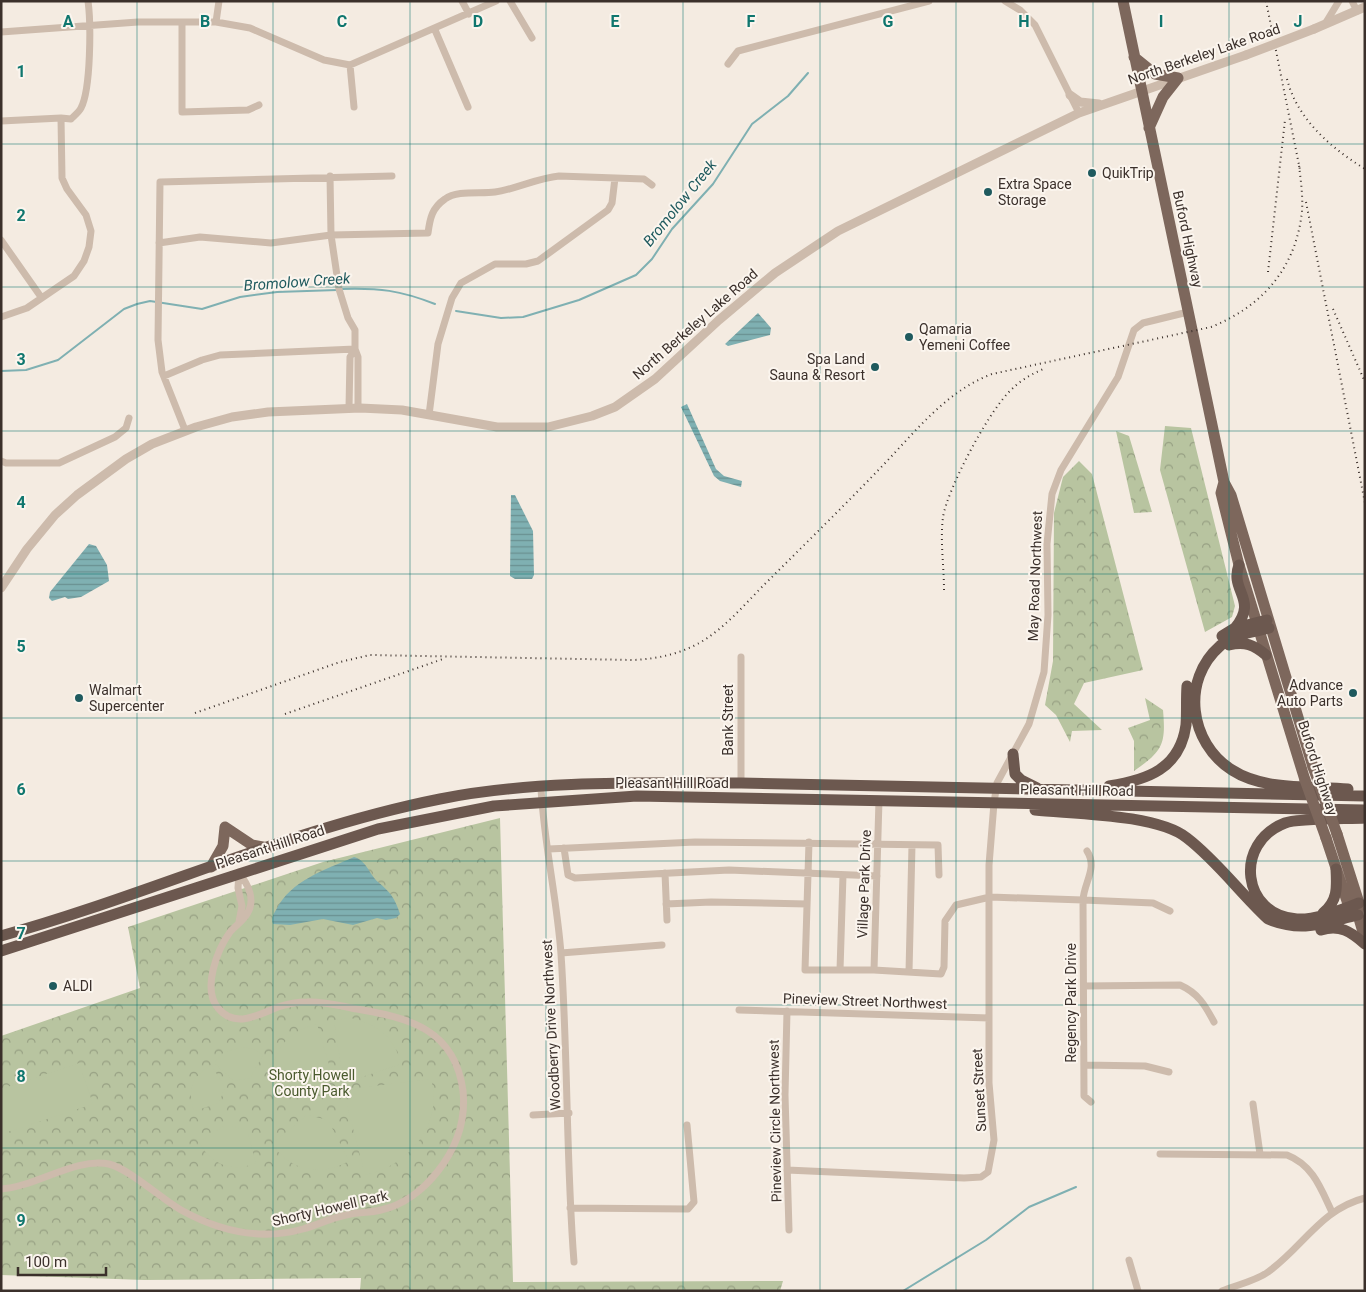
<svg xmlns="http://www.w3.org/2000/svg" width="1366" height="1292" font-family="Roboto,sans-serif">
  <defs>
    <pattern id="forest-crowns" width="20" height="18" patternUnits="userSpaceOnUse" patternTransform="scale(1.25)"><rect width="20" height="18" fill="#b8c4a0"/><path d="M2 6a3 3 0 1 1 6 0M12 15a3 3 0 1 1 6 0" fill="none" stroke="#97a083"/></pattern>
    <pattern id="water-rules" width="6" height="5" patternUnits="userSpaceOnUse" patternTransform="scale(1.25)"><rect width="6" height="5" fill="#7fb0b2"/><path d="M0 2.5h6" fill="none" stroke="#699091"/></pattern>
  </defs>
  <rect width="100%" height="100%" fill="#f4ebe1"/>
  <path fill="url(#forest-crowns)" d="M1165,426L1191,428L1235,606L1232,617L1205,632L1160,470Z
    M1116,431L1129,436L1152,512L1134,513Z
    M1079,461L1092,474L1143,670L1084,683L1074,704L1102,730L1072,731L1070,742L1056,715L1045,705L1053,661L1054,513L1063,477Z
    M1145,698L1163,710C1166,744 1163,751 1134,771V741L1128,728L1150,720Z
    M500,818L513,1282L783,1281L780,1291H360L361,1278L144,1280L1,1275V1036L140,988L128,927L323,862Z"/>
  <path fill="#b8c4a0" d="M351,1018C377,1024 395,1037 401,1064L359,1078L341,1067L334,1020Z
    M317,1024L330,1068L318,1085L271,1089C271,1055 282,1033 317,1024Z
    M243,1047L253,1049L263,1055L250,1078L234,1081L214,1063L224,1052Z
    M79,1063L93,1104L1,1134V1089Z
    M211,1065L225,1087L219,1103L194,1111C187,1092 192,1075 211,1065Z
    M431,1079C444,1124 408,1167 365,1175L347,1105L358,1088Z
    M307,1115L328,1120L349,1161C321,1177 290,1171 272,1144Z
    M227,1124L247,1131L256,1163C232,1173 211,1165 199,1142Z"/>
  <path fill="url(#water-rules)" d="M758,313L771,328L770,335L728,346L725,344Z
    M687,404L716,469L724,476L742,481L741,487L720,481L714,476L681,407Z
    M511,495H515L533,531L534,575L532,579H515L510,576Z
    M89,544L96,546L107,565L109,581L81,597L68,599L65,597L52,601L49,598L50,592Z
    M354,857C367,861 369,874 378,882C390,892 395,898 400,914L396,918L386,920L377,918L353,925L323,919L290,925L273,924C271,919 273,915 276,910C291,880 325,870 354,857Z"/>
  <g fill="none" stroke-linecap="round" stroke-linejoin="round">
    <path stroke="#7fb0b2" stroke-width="2" d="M342,289C380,288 399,290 435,304
      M456,311L501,318L523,317L579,300L636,275L652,259L672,229L713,184L752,124L788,96L808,73
      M1,371L26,370L58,360L124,309L137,304L150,301L202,309L240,297L277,292L337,290
      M903,1291L986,1240L1029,1207L1076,1187"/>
    <path stroke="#cdbbac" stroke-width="7" d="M462,1L469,14
      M510,1L532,38
      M1005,1L1020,10L1035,25L1079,113
      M1352,1L1357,11
      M216,22L219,1
      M182,23V112L248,110L259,105
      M1325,24L1339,1
      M435,30L468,107
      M1,32L138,22H216L250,28L324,60L350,65L496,1
      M728,64L738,51L929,1
      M350,65L354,107
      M1,121L61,118L71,119C74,116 79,112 81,108C91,89 91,23 88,1
      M330,176L331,235L339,289L348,318L355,330V349L358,357V408
      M1,240L41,297
      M159,243L200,237L271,243L331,235L428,233C430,218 432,208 445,199C457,190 480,194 495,192C517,189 537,178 559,176L644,179L652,185
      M1,317L27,308L74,276L84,261L89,247L91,231L86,215L67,189L62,178L61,118
      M164,376L202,360L220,355L355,349
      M349,408L350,357L355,349
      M429,415L438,344L452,298L461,283L495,264H526L538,261L608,210L612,203L615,178
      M185,430L162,372L158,340L160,182L392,176
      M1,461L6,463H59L115,437L126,428L129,418
      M741,657V783
      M541,788C544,844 557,899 561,954C568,1057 566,1160 574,1262
      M809,842L805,970H874L941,974L944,967L945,921L956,905L990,897L1083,900L1084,1096L1091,1102
      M564,848L568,875L575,878L729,870L877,876
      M549,849L695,842L938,845L939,875
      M1087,851C1098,868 1084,882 1083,900L1153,903L1170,911
      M239,872L238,888L242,906L239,922
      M665,873L667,920
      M666,904L711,902L807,904
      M561,953L662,945
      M840,970L843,875
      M874,970L879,800
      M909,972L912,845
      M1084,986L1180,985C1198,993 1205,1005 1214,1022
      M739,1010L989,1018
      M787,1011L785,1095L789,1230
      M1084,1065L1145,1066L1169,1072
      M1253,1104L1260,1154
      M533,1115L569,1113
      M1160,1154L1287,1155C1313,1165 1321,1189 1332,1212
      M787,1170L964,1178L981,1177L988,1172L994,1140L989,1083V865L994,803L997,783L1029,724L1044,672L1048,615L1047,544L1052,494L1061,470L1118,377L1134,330L1143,323L1188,312
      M1,1189C35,1187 76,1157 109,1164C131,1170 160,1198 181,1210C219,1231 260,1241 303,1229C317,1225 331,1218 346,1215C357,1212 369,1213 381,1210C404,1205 424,1189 438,1171C456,1148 466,1120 463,1091C455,1029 409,1018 357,1009C341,1006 324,1001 307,1002C297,1002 287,1004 278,1007C258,1015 235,1029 218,1008C202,989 217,950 230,932C235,926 243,921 247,914C256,900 248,884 239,873
      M570,1208L688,1209L694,1202L687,1125
      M1129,1260L1138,1291
      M1222,1291C1236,1285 1256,1281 1268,1272C1303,1247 1321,1209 1365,1198"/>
    <path stroke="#cdbbac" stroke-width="9" d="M1314,29L1365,7
      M1070,95L1080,102L1099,104
      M1,588L27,549L55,515L77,495L126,459L152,444L196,427L232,417L268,412L360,408L402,410L497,427H548L592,416L615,407L655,379L719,320L775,273L838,231L1079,113L1246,55"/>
    <path stroke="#7d675c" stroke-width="11" d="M1123,1L1224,482L1231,495L1313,767
      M1134,57L1155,74L1178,78
      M1149,128L1163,97L1178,78
      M1224,482L1221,493L1239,565L1305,780
      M1337,834L1359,903L1358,915L1365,939
      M1326,838L1349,907L1357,913
      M211,867L223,846L225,827L252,845L268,848"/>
    <path stroke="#6c584f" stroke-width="11" d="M1235,628C1259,599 1229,591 1239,565
      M1269,628C1252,633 1233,633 1220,646C1181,680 1189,743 1232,770C1264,791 1312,786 1348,789
      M1222,636L1235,628L1267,620
      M1229,645C1245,641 1254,645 1266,655
      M1013,754L1015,774L1021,780L1037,788
      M1109,786C1147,780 1180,769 1186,725C1187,712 1186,699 1187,686
      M1035,810C1074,814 1157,814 1187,838C1217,861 1240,893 1268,919C1302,933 1323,923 1358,915
      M1359,903C1340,910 1317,920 1297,919C1242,916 1233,843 1285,823C1298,818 1348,819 1365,818
      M1323,913C1338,901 1337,887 1336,869
      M1321,930C1340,924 1351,932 1365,944
      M1,936C149,895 289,829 440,799C534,780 645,783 741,783L1365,796
      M1,951L378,829L494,806L637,796L1365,810"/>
    <path stroke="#3b302b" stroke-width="2" stroke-dasharray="1 4" stroke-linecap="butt" d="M1266,1L1300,170
      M1287,79C1297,119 1331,148 1365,169
      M1306,202L1365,503
      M1268,272L1285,120
      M1333,309L1365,382
      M944,590C944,566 940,541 943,517C948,488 987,415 1008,393C1019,381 1031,374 1046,368
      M195,713L340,662L370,655L633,660C657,659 680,654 701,642C728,626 749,599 771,578C810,539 850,500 888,460C919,427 949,390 992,374L1211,327C1259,308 1293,272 1301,219C1304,202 1301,183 1299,165
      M285,714L443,659"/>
    <path stroke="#cdbbac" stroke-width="9" d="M1246,55L1314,29"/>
    <path stroke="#7d675c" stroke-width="11" d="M1313,767L1337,834
      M1305,780L1326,838"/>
  </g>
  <path fill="none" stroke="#0f766e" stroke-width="1" stroke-opacity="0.55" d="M137,1V1291M273,1V1291M410,1V1291M546,1V1291M683,1V1291M820,1V1291M956,1V1291M1093,1V1291M1229,1V1291M1,144H1365M1,287H1365M1,431H1365M1,574H1365M1,718H1365M1,861H1365M1,1005H1365M1,1148H1365"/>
  <g fill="#1f5a5e" stroke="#fbf5ee" stroke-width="2">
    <circle cx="1092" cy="173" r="5"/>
    <circle cx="988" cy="192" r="5"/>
    <circle cx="909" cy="337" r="5"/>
    <circle cx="875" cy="367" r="5"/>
    <circle cx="1353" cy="693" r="5"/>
    <circle cx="79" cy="698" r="5"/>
    <circle cx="53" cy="986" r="5"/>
  </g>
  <g text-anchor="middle" stroke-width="4" stroke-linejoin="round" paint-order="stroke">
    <g font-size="14" fill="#3b302b" stroke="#fbf5ee">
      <text transform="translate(1204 54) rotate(-19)" y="5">North Berkeley Lake Road</text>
      <text transform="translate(1188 239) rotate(78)" y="5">Buford Highway</text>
      <text transform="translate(695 324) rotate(-41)" y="5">North Berkeley Lake Road</text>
      <text transform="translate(1035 576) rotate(-88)" y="5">May Road Northwest</text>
      <text transform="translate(728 720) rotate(-90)" y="5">Bank Street</text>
      <text transform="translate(1318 768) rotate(72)" y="5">Buford Highway</text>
      <text x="672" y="788">Pleasant Hill Road</text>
      <text transform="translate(1077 790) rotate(1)" y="5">Pleasant Hill Road</text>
      <text transform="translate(270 847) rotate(-18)" y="5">Pleasant Hill Road</text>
      <text transform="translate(864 884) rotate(-88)" y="5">Village Park Drive</text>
      <text transform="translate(865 1001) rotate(2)" y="5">Pineview Street Northwest</text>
      <text transform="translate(1071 1003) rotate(-90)" y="5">Regency Park Drive</text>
      <text transform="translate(551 1025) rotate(-93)" y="5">Woodberry Drive Northwest</text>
      <text transform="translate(979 1090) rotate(-93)" y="5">Sunset Street</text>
      <text transform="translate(775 1121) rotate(-91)" y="5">Pineview Circle Northwest</text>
      <text transform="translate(330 1208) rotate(-13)" y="5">Shorty Howell Park</text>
    </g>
    <g font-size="14" fill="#3b302b" stroke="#fbf5ee" text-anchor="start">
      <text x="1102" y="178">QuikTrip</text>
      <text x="998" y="189">Extra Space<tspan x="998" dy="16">Storage</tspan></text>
      <text x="919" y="334">Qamaria<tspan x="919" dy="16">Yemeni Coffee</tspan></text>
      <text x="865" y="364" text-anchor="end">Spa Land<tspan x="865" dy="16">Sauna &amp; Resort</tspan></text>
      <text x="1343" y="690" text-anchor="end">Advance<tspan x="1343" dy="16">Auto Parts</tspan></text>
      <text x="89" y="695">Walmart<tspan x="89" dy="16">Supercenter</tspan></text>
      <text x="63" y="991">ALDI</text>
    </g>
    <g font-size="14" fill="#4a5a2e" stroke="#fbf5ee">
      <text x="312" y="1080">Shorty Howell<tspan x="312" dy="16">County Park</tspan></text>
    </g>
    <g font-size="15" font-style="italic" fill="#1f5a5e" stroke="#fbf5ee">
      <text transform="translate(680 203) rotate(-51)" y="5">Bromolow Creek</text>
      <text transform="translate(297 282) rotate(-4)" y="5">Bromolow Creek</text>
    </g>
  </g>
  <g font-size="16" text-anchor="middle" font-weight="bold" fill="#0f766e" stroke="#fbf5ee" stroke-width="4" stroke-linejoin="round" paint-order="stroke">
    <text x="68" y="27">A</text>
    <text x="205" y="27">B</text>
    <text x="342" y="27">C</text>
    <text x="478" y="27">D</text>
    <text x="615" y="27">E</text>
    <text x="751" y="27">F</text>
    <text x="888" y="27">G</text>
    <text x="1024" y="27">H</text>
    <text x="1161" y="27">I</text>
    <text x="1298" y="27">J</text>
    <text x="21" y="77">1</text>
    <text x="21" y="221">2</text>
    <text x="21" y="365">3</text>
    <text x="21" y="508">4</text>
    <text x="21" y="652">5</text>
    <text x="21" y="795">6</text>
    <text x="21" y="939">7</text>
    <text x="21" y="1082">8</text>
    <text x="21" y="1226">9</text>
  </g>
  <rect width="1366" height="1292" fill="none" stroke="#3b302b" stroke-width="5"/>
  <path d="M18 1267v8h88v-8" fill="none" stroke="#3b302b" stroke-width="2.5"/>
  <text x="25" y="1267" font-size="15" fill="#3b302b" stroke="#fbf5ee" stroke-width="4" paint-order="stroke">100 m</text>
</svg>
